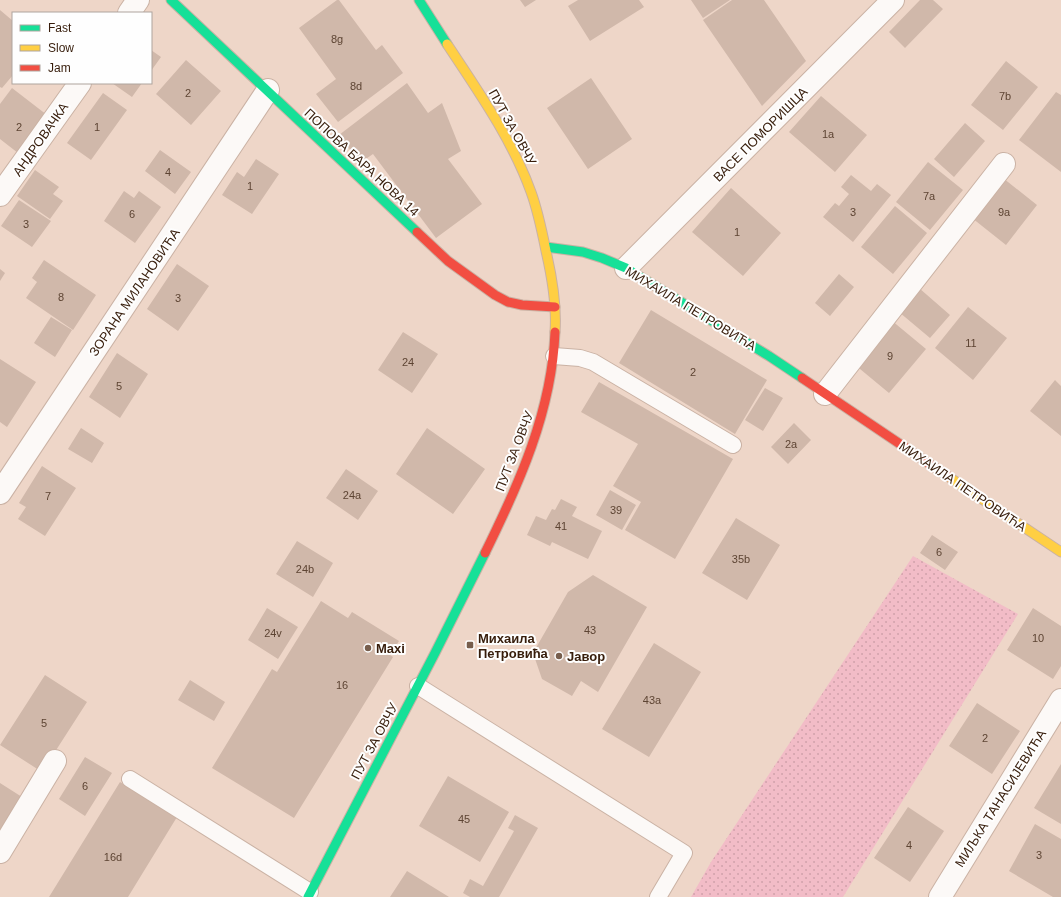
<svg xmlns="http://www.w3.org/2000/svg" width="1061" height="897" font-family="Arial,sans-serif">
  <defs>
    <pattern id="green-dots" width="8" height="8" patternUnits="userSpaceOnUse"><rect width="8" height="8" fill="#f2bcc7"/><path d="M2 2h.1M6 6h.1" fill="none" stroke="#d0a1aa" stroke-width="1.8" stroke-linecap="round"/></pattern>
  </defs>
  <rect width="100%" height="100%" fill="#eed6c8"/>
  <path fill="url(#green-dots)" d="M913,556L1018,614L843,897H691L711,862Z"/>
  <path fill="#d0b8aa" d="M337,0H339L376,50L382,45L403,73L338,122L316,94L336,79L299,28Z
    M520,0H536L525,7Z
    M578,0H639L644,7L590,41L568,6Z
    M691,0H730L703,18Z
    M732,0H764L806,61L762,106L703,20Z
    M920,0H933L943,9L905,48L889,32Z
    M0,10L13,21V75L2,88L0,87Z
    M151,50L161,57L151,71Z
    M186,60L221,91L191,125L156,94Z
    M1006,61L1038,87L1003,130L971,105Z
    M591,78L632,139L588,169L547,108Z
    M112,83H142L132,97Z
    M407,83L428,113L442,103L461,151L448,159L482,204L436,238L373,154L360,163L339,135Z
    M12,88L47,115L18,153L0,139V104Z
    M1056,92L1061,95V172L1019,140Z
    M103,93L127,110L91,160L67,143Z
    M821,96L867,135L835,172L789,132Z
    M965,123L985,141L954,177L934,159Z
    M160,150L191,172L175,194L145,171Z
    M256,159L279,174L252,214L222,195L237,172L244,177Z
    M928,162L963,190L930,230L896,202Z
    M35,170L59,187L53,194L63,201L50,219L17,196Z
    M851,175L871,191L877,184L891,195L853,242L823,217L835,203L839,206L849,194L841,187Z
    M1003,178L1037,205L1006,245L972,218Z
    M731,188L781,233L743,276L692,232Z
    M124,191L134,198L139,191L161,207L135,243L104,221Z
    M19,200L51,221L32,247L1,226Z
    M895,206L927,233L893,274L861,247Z
    M44,260L96,295L73,330L26,298L37,282L32,278Z
    M177,264L209,286L178,331L147,309Z
    M0,269L5,273L0,281Z
    M839,274L854,287L830,316L815,303Z
    M919,288L950,315L930,338L899,312Z
    M968,307L1007,338L973,380L935,348Z
    M651,310L767,380L735,434L619,363Z
    M51,317L72,330L55,357L34,343Z
    M891,320L926,349L889,393L854,364Z
    M403,332L438,354L412,393L378,370Z
    M117,353L148,374L120,418L89,397Z
    M0,359L36,382L7,427L0,422Z
    M1055,380L1061,386V436L1030,411Z
    M599,382L733,459L675,559L625,530L641,502L613,486L638,444L581,412Z
    M765,388L783,398L763,431L745,420Z
    M794,423L811,440L788,464L771,447Z
    M81,428L104,443L92,463L68,449Z
    M427,428L485,469L453,514L396,474Z
    M42,466L76,488L45,536L18,519L26,507L19,503Z
    M346,469L378,491L358,520L326,498Z
    M610,490L636,505L622,530L596,515Z
    M561,499L577,507L572,516L602,531L588,559L552,542L550,546L527,535L536,516L546,520L552,509L555,510Z
    M736,518L780,545L747,600L702,573Z
    M932,535L958,552L945,570L920,553Z
    M297,541L333,563L313,597L276,574Z
    M593,575L647,607L598,692L581,681L572,696L542,679L533,653L568,592Z
    M321,601L348,618L352,612L399,641L390,655L393,657L294,818L212,768L272,669L277,672Z
    M267,608L298,627L278,659L248,640Z
    M1033,608L1061,626V666L1053,679L1007,650Z
    M654,643L701,672L649,757L602,729Z
    M45,675L87,702L42,772L0,745Z
    M190,680L225,702L214,721L178,700Z
    M977,703L1020,731L992,774L949,746Z
    M85,757L112,773L85,816L59,799Z
    M1061,764V824L1034,808Z
    M448,776L509,812L480,862L419,826Z
    M120,782L177,817L128,897H49Z
    M0,783L22,797L0,832Z
    M908,807L944,831L910,882L874,858Z
    M515,815L538,828L499,897H470L463,893L470,879L483,886L514,831L508,828Z
    M1035,824L1061,839V897H1053L1009,871Z
    M407,871L449,897H390Z"/>
  <g fill="none" stroke-linecap="round" stroke-linejoin="round">
    <g stroke="#cab2a4" stroke-width="18">
      <path id="lane" d="M554,356L580,358L593,362L733,445
        M418,686L684,853L658,897
        M130,779L310,892"/>
    </g>
    <g stroke="#cab2a4" stroke-width="24">
      <path id="street" d="M129,13L138,0
        M0,195L80,83
        M626,268L893,0
        M825,394L1004,164
        M0,493L268,90
        M0,852L55,761
        M940,897L1061,700"/>
    </g>
    <g stroke="#cab2a4" stroke-width="11">
      <path id="fast" d="M171,0L417,232
        M419,0L447,44
        M546,247L583,252L602,258L626,268L769,356L802,378
        M308,897L435,653L485,553"/>
    </g>
    <g stroke="#cab2a4" stroke-width="11">
      <path id="slow" d="M447,44C478,91 512,139 531,192C538,211 542,231 546,251C552,277 557,305 555,332
        M949,477L1061,552"/>
    </g>
    <g stroke="#cab2a4" stroke-width="11">
      <path id="jam" d="M417,232L448,261L495,295L508,302L522,305L555,307
        M802,378L949,477
        M485,553C519,484 552,411 555,332"/>
    </g>
    <use href="#lane" stroke="#fcf9f7" stroke-width="16"/>
    <use href="#street" stroke="#fcf9f7" stroke-width="22"/>
    <use href="#fast" stroke="#16e098" stroke-width="9"/>
    <use href="#slow" stroke="#ffcf43" stroke-width="9"/>
    <use href="#jam" stroke="#f24e42" stroke-width="9"/>
  </g>
  <g fill="#775e4d" stroke="#fefefe" stroke-width="1.5">
    <rect x="466" y="641" width="8" height="8" rx="2"/>
    <circle cx="368" cy="648" r="4"/>
    <circle cx="559" cy="656" r="4"/>
  </g>
  <g text-anchor="middle" stroke-width="4" stroke-linejoin="round" paint-order="stroke">
    <g font-size="11" fill="#5d4433">
      <text x="337" y="43">8g</text>
      <text x="356" y="90">8d</text>
      <text x="188" y="97">2</text>
      <text x="1005" y="100">7b</text>
      <text x="19" y="131">2</text>
      <text x="97" y="131">1</text>
      <text x="828" y="138">1a</text>
      <text x="168" y="176">4</text>
      <text x="250" y="190">1</text>
      <text x="929" y="200">7a</text>
      <text x="853" y="216">3</text>
      <text x="1004" y="216">9a</text>
      <text x="132" y="218">6</text>
      <text x="26" y="228">3</text>
      <text x="737" y="236">1</text>
      <text x="61" y="301">8</text>
      <text x="178" y="302">3</text>
      <text x="971" y="347">11</text>
      <text x="890" y="360">9</text>
      <text x="408" y="366">24</text>
      <text x="693" y="376">2</text>
      <text x="119" y="390">5</text>
      <text x="791" y="448">2a</text>
      <text x="352" y="499">24a</text>
      <text x="48" y="500">7</text>
      <text x="616" y="514">39</text>
      <text x="561" y="530">41</text>
      <text x="939" y="556">6</text>
      <text x="741" y="563">35b</text>
      <text x="305" y="573">24b</text>
      <text x="590" y="634">43</text>
      <text x="273" y="637">24v</text>
      <text x="1038" y="642">10</text>
      <text x="342" y="689">16</text>
      <text x="652" y="704">43a</text>
      <text x="44" y="727">5</text>
      <text x="985" y="742">2</text>
      <text x="85" y="790">6</text>
      <text x="464" y="823">45</text>
      <text x="909" y="849">4</text>
      <text x="1039" y="859">3</text>
      <text x="113" y="861">16d</text>
    </g>
    <g font-size="13" fill="#371d0b" stroke="#fefefe">
      <text transform="translate(513 127) rotate(61)" y="5">ПУТ ЗА ОВЧУ</text>
      <text transform="translate(760 134) rotate(-45)" y="5">ВАСЕ ПОМОРИШЦА</text>
      <text transform="translate(40 139) rotate(-55)" y="5">АНДРОВАЧКА</text>
      <text transform="translate(362 162) rotate(43)" y="5">ПОПОВА БАРА НОВА 14</text>
      <text transform="translate(134 292) rotate(-56)" y="5">ЗОРАНА МИЛАНОВИЋА</text>
      <text transform="translate(691 308) rotate(31)" y="5">МИХАИЛА ПЕТРОВИЋА</text>
      <text transform="translate(514 451) rotate(-69)" y="5">ПУТ ЗА ОВЧУ</text>
      <text transform="translate(963 486) rotate(34)" y="5">МИХАИЛА ПЕТРОВИЋА</text>
      <text transform="translate(374 741) rotate(-62)" y="5">ПУТ ЗА ОВЧУ</text>
      <text transform="translate(1000 798) rotate(-58)" y="5">МИЉКА ТАНАСИЈЕВИЋА</text>
    </g>
    <g font-size="13" font-weight="bold" fill="#371d0b" stroke="#fefefe" text-anchor="start">
      <text x="478" y="643">Михаила<tspan x="478" dy="15">Петровића</tspan></text>
      <text x="376" y="653">Maxi</text>
      <text x="567" y="661">Јавор</text>
    </g>
  </g>
  <rect x="12" y="12" width="140" height="72" fill="#fefefe" stroke="#aea49d"/>
  <rect x="20" y="25" width="20" height="6" fill="#16e098" stroke="#aea49d"/>
  <text x="48" y="32" font-size="12" fill="#371d0b">Fast</text>
  <rect x="20" y="45" width="20" height="6" fill="#ffcf43" stroke="#aea49d"/>
  <text x="48" y="52" font-size="12" fill="#371d0b">Slow</text>
  <rect x="20" y="65" width="20" height="6" fill="#f24e42" stroke="#aea49d"/>
  <text x="48" y="72" font-size="12" fill="#371d0b">Jam</text>
</svg>
